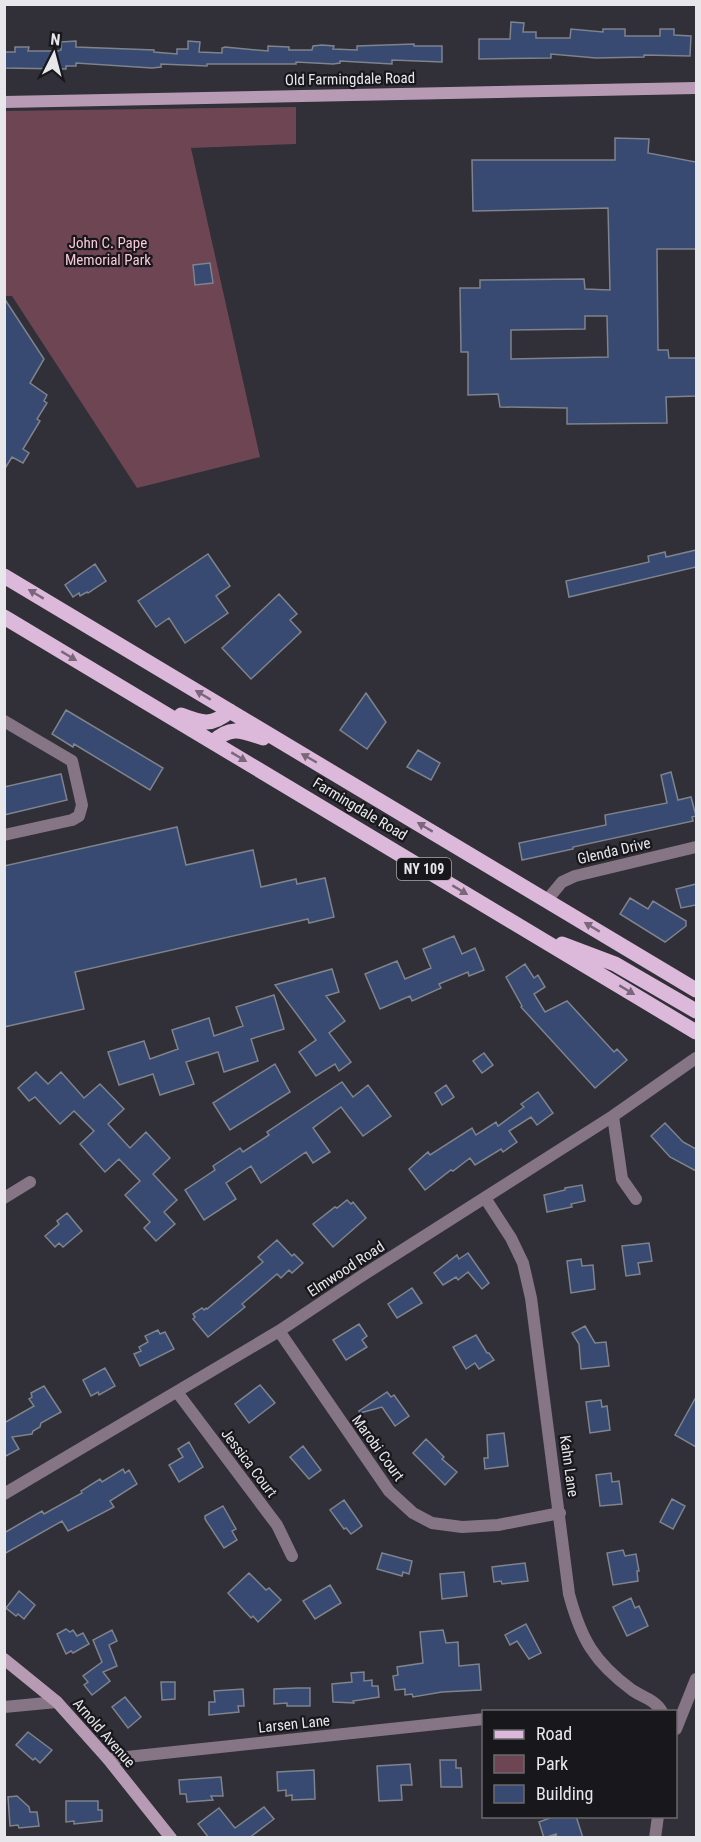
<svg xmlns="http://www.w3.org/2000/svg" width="701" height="1842" font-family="'Roboto Condensed',sans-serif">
  <rect width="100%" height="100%" fill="#312f37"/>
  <path fill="#6e4552" d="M296,107V144L191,148L260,457L137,488L12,296H5V111Z"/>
  <path fill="#384a71" stroke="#7e838c" stroke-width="1.5" fill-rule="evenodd" d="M511,22L524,23L523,32H536V38H570L571,29L603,32V29H625V36H660V29H674V35L691,36L690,56L644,55V57L596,58L551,54V58L479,59V39H510Z
    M76,41V47L154,50V52L177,54V49H188V41L200,42L199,52L222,53V48L225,47L268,51V46L289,47V50H312L313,46L322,45L334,46L333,49L357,50V46L414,44V46H442V62L392,60V64L340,61V63L333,64L296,62V64H207V66L161,64V67L152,68L76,63V66H66V69L4,68V52H15V47H29L28,51H58L61,50V42Z
    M615,138L649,139L648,153L696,162V249H657L658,350H668L669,358H696V396L666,397L667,423L567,424V408L500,407L498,394L468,395V352H461L460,288H480V280L584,279L585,289L610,290L608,208L473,211L472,160H615ZM585,316H607L608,357L511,359V330L585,329Z
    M210,263L213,283L195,285L193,265Z
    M4,298L44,359L30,383L47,395L44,401L47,403L37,419L40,421L23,449L29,453L23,463L12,457L4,470Z
    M696,550V567L569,597L566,581L649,562L648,556L665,552L666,557Z
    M208,554L230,586L216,596L228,613L185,643L169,618L156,627L138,601Z
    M95,564L106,581L88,593L87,592L80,596L79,593L73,597L65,585Z
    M279,594L297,614L290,620L301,632L251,679L222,648Z
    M366,693L386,722L367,749L340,730Z
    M66,710L163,768L150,790L74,744L73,747L52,734Z
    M418,750L440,763L431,780L407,767Z
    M671,772L678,800L691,797L696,816L692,817L693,821L573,847V849L522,860L519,843L606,825L605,815L667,803L661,775Z
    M61,774L67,800L4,815V787Z
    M177,827L186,865L253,850L261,887L296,879L297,884L325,878L334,917L309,923L308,919L75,972L84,1009L4,1027V866Z
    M696,884V905L681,908L676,889Z
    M630,898L648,909L653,901L686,921V926L665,942L620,914Z
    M454,936L462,954L475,948L484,970L469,976L468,972L439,984L441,988L412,1001L410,996L380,1009L365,974L397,961L405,979L431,968L423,949Z
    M525,964L534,978L538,975L545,987L534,994L545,1012L567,1001L614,1052L617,1049L627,1060L595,1088L521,1007L522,1006L506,977Z
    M332,969L339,992L326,996L345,1021L329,1033L351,1062L339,1071L335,1064L316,1076L299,1052L316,1040L275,985Z
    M274,995L284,1029L251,1039L258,1061L224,1072L218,1052L186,1062L194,1084L160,1095L153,1074L119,1085L108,1052L144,1041L150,1059L178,1049L172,1030L209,1018L214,1036L243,1026L236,1007Z
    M484,1053L493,1065L482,1073L473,1061Z
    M275,1064L290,1092L230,1130L213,1103Z
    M36,1072L48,1084L61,1072L84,1098L100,1084L124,1109L108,1124L130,1148L146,1132L170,1158L153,1174L177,1200L164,1212L175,1224L156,1241L144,1228L150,1222L125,1195L140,1181L119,1159L105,1172L80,1144L94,1131L74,1111L60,1124L35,1097L29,1101L18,1088Z
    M342,1082L353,1097L368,1085L391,1116L363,1136L341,1107L313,1128L330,1152L313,1163L306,1152L261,1183L251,1166L226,1183L236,1199L204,1220L185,1190L215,1170L213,1166L240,1148L243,1152L269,1135L267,1132Z
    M446,1085L454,1097L442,1105L435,1093Z
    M538,1092L553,1113L537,1125L531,1117L509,1131L517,1142L503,1152L501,1149L475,1165L470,1158L453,1171L451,1170L425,1190L409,1169L428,1152L430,1155L472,1128L476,1135L496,1122L498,1126L524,1107L521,1104Z
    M665,1123L683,1142L696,1149V1171L670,1157L651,1136Z
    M582,1185L585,1201L571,1204L572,1207L547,1212L544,1195L565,1190V1188Z
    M347,1200L351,1204L353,1202L366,1218L333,1247L313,1224L335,1207L337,1208Z
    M67,1213L82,1231L63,1247L59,1243L55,1247L45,1236L59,1224L57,1221Z
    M277,1240L292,1256L294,1254L303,1263L292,1273L289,1270L281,1278L277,1274L242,1304L245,1307L208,1337L193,1319L195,1317L193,1314L202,1308L204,1310L206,1308L207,1309L263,1262L258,1257L260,1255Z
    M649,1243L652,1261L638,1263L640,1274L626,1276L622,1246Z
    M468,1253L489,1283L482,1289L468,1272L458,1280L456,1277L443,1285L434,1273L457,1255L459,1259Z
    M581,1259L582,1266L593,1265L595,1289L571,1293L567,1261Z
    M412,1288L422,1303L397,1318L388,1304Z
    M359,1324L367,1336L362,1340L367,1347L346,1360L333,1340Z
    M585,1326L595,1343L606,1342L609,1366L581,1369L579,1344L572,1333Z
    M158,1330L160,1334L165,1332L174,1349L140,1366L134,1354L141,1351L139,1347L148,1342L145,1336Z
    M476,1335L487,1353H489L494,1360L479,1369L475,1363L466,1369L453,1347Z
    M105,1368L115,1386L99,1395L98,1392L91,1396L83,1380Z
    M260,1385L275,1403L249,1423L235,1404Z
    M44,1386L61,1412L41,1423L40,1427L33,1431L32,1434L12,1437L19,1449L4,1457V1423L34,1406L29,1399L32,1397L31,1393Z
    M387,1392L391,1397L394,1395L409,1416L395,1426L382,1407L360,1413L359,1411Z
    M696,1397V1447L675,1435Z
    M601,1400L602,1407L607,1406L610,1430L590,1433L586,1402Z
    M504,1433L508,1466L485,1469L484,1458H488L487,1435Z
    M426,1439L444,1457L442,1459L457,1472L445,1485L413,1453Z
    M189,1442L203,1467L179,1482L169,1465L183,1457L178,1449Z
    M303,1446L321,1470L309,1479L290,1457Z
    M123,1469L125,1473L129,1470L137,1484L110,1501L114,1507L68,1531L62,1521L4,1554V1533L42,1511L44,1514L82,1493L81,1491L100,1479L102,1482Z
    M611,1473L612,1482L619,1481L622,1504L600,1506L596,1475Z
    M672,1499L685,1506L673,1529L660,1522Z
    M344,1500L362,1526L351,1534L346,1528L344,1529L330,1510Z
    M223,1506L236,1529L232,1531L237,1540L224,1548L205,1519V1516Z
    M623,1550L625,1556L636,1554L639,1571H637L638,1581L613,1585L607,1553Z
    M382,1553L412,1561L409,1574L403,1572L402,1576L377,1569Z
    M525,1563L528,1581L502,1584L501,1581L494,1582L492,1567Z
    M464,1572L467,1596L442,1599L440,1574Z
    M249,1573L266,1590L269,1588L281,1600L258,1622L253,1616L251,1618L228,1593Z
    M330,1585L341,1603L315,1619L303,1601Z
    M19,1591L35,1605L24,1619L18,1614L16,1616L6,1608Z
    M631,1598L635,1608L639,1606L648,1626L627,1636L613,1607Z
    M526,1624L541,1653L529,1659L517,1641L510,1645L505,1635Z
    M66,1629L70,1632L73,1630L77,1636L83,1633L89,1644L73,1653L71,1651L66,1654L57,1634Z
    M112,1630L117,1641L109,1645L117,1666L103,1672L110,1681L92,1695L84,1685L88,1682L83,1676L102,1662L93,1640Z
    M443,1630L446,1643L458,1642L459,1666L479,1664L481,1690L442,1692L413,1697L412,1694L405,1695V1689L395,1690L393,1676L398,1675L397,1667L423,1663L420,1632Z
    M364,1672V1681L372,1680V1686H378L379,1697L353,1701L354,1703L333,1702L332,1684L352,1682L351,1673Z
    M161,1682H175V1699L162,1700Z
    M297,1688H310V1706H287V1703L274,1704V1689Z
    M243,1689L244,1706H238L239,1712L209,1715V1702H215L214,1691Z
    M125,1697L141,1717L128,1728L112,1707Z
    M28,1732L52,1750L40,1763L35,1758L33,1760L16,1745Z
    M440,1760H456V1768H461L462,1787H441Z
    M410,1764L412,1785H401L402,1800L379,1801L377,1766Z
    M314,1770L315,1799L292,1800V1795L286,1796V1790L278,1791L277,1772Z
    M221,1777L223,1796H211L213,1800L187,1802L186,1794H180L179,1780Z
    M17,1796L29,1807L30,1812H37L39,1826L19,1828L18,1825L10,1826L8,1797Z
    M66,1801H98V1810H102V1821L74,1824V1821L66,1822Z
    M264,1807L274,1819L249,1838H209L198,1824L219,1808L235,1828Z
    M555,1816H576L583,1838H557L556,1834L544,1838L539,1822Z"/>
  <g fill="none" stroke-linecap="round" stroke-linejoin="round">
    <path stroke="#867585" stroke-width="12" d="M4,721L72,761L82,805L79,816L72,820L4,835
      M547,900L562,882L575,876L696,847
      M613,1116L622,1179L636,1199
      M4,1198L30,1182
      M485,1198L511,1238L523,1263L531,1298L569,1594C581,1639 594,1662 632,1690C642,1697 656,1700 662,1712
      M279,1331L389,1491L413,1513L432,1523L462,1527L498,1525L560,1513
      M177,1392L277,1525L292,1556
      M4,1494L279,1331L360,1277L613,1116L696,1058
      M4,1707L57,1702
      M676,1729L696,1679
      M108,1759L484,1719
      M655,1838L658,1816"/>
    <path stroke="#b79bb5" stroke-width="12" d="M4,102L696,88
      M4,1659L57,1702L108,1759L171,1838"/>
    <path stroke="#dcb9da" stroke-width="15" d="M4,576L696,990
      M4,617L696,1032
      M181,715C202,723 211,727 230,711
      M213,742C231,725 242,731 263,738
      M562,944L615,964L696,1011"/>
  </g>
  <defs><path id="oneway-solid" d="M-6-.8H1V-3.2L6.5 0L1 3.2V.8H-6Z" transform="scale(1.5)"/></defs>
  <g fill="#7a687a">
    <use href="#oneway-solid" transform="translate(36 594) rotate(-149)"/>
    <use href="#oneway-solid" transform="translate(69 656) rotate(31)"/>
    <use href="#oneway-solid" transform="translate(203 695) rotate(-149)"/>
    <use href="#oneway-solid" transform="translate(239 757) rotate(31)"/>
    <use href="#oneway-solid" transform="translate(309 758) rotate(-150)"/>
    <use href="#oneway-solid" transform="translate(425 827) rotate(-149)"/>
    <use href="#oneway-solid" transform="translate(460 890) rotate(31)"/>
    <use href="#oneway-solid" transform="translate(592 927) rotate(-149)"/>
    <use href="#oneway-solid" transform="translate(627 990) rotate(31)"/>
  </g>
  <g text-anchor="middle" stroke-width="4.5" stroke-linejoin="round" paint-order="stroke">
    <rect fill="#18171b" stroke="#a9a8ad" stroke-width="1.5" x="397" y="858" width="54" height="22" rx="4.5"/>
    <g font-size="14" font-weight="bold" fill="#e7e6eb">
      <text x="424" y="874">NY 109</text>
    </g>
    <g font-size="15" fill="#e7e6eb" stroke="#18171b">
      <text transform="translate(350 79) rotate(-1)" y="5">Old Farmingdale Road</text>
      <text transform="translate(360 809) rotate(31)" y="5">Farmingdale Road</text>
      <text transform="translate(614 851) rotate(-13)" y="5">Glenda Drive</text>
      <text transform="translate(346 1269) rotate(-33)" y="5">Elmwood Road</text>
      <text transform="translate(378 1448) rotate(54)" y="5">Marobi Court</text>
      <text transform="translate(249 1463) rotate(53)" y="5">Jessica Court</text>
      <text transform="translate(569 1466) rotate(82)" y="5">Kahn Lane</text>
      <text transform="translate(294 1724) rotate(-6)" y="5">Larsen Lane</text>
      <text transform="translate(104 1733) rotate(49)" y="5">Arnold Avenue</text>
    </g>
    <g font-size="15" fill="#f9c7d5" stroke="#18171b">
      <text x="108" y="248">John C. Pape<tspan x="108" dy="17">Memorial Park</tspan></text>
    </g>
  </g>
  <rect width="701" height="1842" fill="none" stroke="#e7e6eb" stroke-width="12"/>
  <rect x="482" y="1710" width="195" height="108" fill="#18171b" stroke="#6b6a6e" stroke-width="1.5"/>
  <rect x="494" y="1730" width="30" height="9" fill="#dcb9da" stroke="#6b6a6e" stroke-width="1.5"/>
  <text x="536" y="1740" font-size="18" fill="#e7e6eb">Road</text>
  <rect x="494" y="1755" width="30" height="18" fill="#6e4552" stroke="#6b6a6e" stroke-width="1.5"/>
  <text x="536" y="1770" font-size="18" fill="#e7e6eb">Park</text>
  <rect x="494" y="1785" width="30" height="18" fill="#384a71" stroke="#6b6a6e" stroke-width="1.5"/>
  <text x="536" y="1800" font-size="18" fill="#e7e6eb">Building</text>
  <g transform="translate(54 54) rotate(6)" stroke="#18171b" stroke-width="4.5" paint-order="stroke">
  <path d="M0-4.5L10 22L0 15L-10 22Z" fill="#e7e6eb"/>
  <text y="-9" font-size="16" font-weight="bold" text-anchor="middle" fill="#e7e6eb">N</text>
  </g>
</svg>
